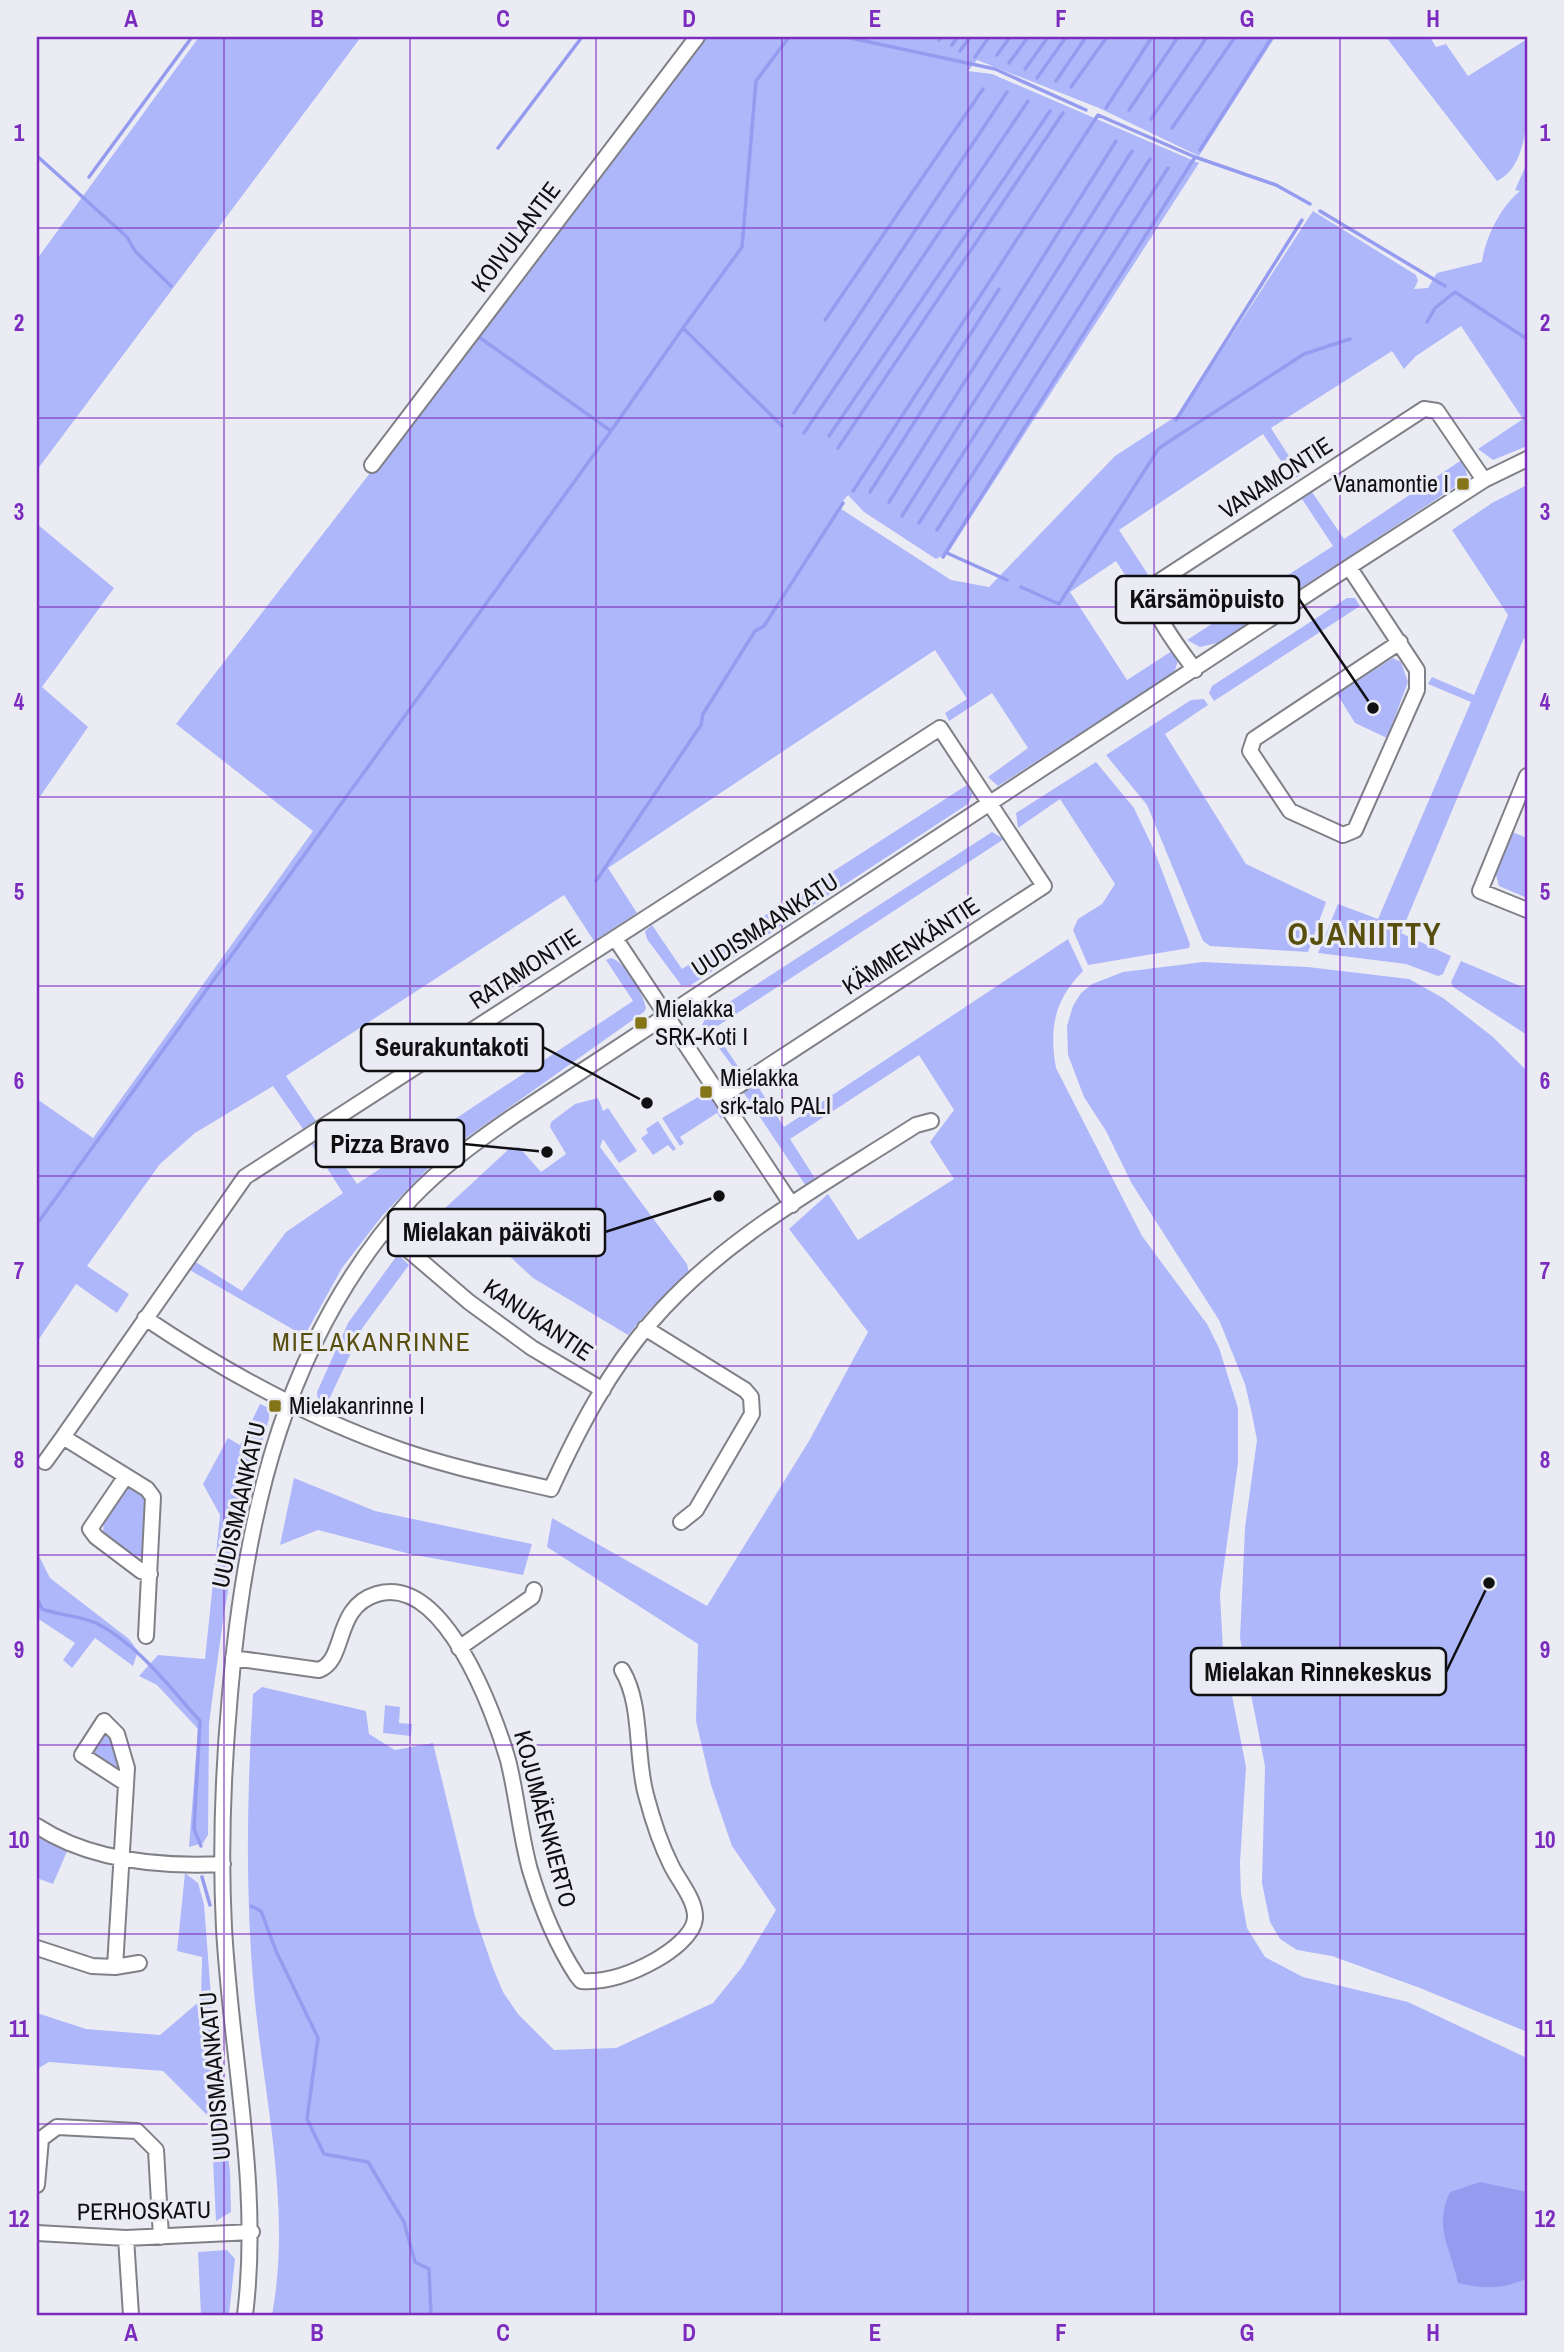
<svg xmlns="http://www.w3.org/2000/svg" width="1564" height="2352" font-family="'Archivo Narrow',sans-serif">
  <rect width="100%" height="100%" fill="#ebecf3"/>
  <path fill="#afb7fb" d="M199,37H361L37,470V259Z
    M707,37H1275L1199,156L1099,108L977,60L968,71L992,74L1199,163L948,553L936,559L864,512L848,495L838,507L951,580L989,587L1115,456L1181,413L1313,211L1416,275L1418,281L1414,289L1428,288L1437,273L1482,262C1485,238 1501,206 1520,191L1515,190L1527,163V446L1493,460L1478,449L1523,419L1461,326L1416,356L1404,369L1392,351L1271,428L1301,475L1293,479L1263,434L1119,530L1149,576L1133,587L1116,561L1070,592L1127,680L1172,651L1178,661L1174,673L998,786L988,777L1028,748L992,693L949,721L945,713L967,699L935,650L608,868L637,913L594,941L564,895L286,1076L316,1121L303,1129L273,1086L195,1133L160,1164L87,1266L129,1294L117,1313L76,1284L37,1342V1099L93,1138L313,831L176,724Z
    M1386,37H1430L1436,47L1446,44L1468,76L1527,39C1527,75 1537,163 1497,181Z
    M1463,459L1467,475L1464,481L1217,643L1200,647L1187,640L1333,546L1302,499L1312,492L1344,539Z
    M1527,485V639L1524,638L1401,933L1451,956L1443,974L1438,976L1406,964L1318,953L1338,904L1378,919L1471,702L1428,684L1432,677L1474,695L1508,615L1452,530L1492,503Z
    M37,524L114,588L42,687L88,727L37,801Z
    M1347,598H1355L1360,606L1214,701L1209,693L1212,686Z
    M1393,658L1401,662L1408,682L1387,738L1355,723L1337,694Z
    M1204,699L1208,705L1165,734L1246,864L1326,902L1308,952L1210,946L1203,941L1147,805L1106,755L1191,700Z
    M1096,762L1134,808L1154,850L1190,944L1189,948L1088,965L1073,930L1078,919L1102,904L1115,884L1060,799L1018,828L1016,813Z
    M970,783L974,791L968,804L691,985H681L647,939L645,931L652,925L682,969Z
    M992,832L1004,839L713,1029L741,1071H736L702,1025L706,1017Z
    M1512,832L1527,838V898L1499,886L1496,875Z
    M1068,939L1083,971C1054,1000 1049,1029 1056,1068L1142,1236L1207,1324L1219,1348L1238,1408V1463L1220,1594L1223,1650L1246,1767L1240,1863L1241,1894L1247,1928L1265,1957L1303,1977L1408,2002L1527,2058V2313L272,2315C292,2207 264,2100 254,1992C245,1893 247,1793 253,1694L262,1687L366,1711L369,1734L395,1750L433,1743L475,1916L493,1968L503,1992L518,2014L554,2050L616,2048L713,2003L742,1967L776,1910L732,1846L711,1785L696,1721L698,1644L547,1547L552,1518L707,1606L809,1441L868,1332L789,1229L828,1194L858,1240L954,1179L930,1142L954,1110L919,1055L790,1139L816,1180L806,1186L743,1092L757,1085L784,1127Z
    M611,958C626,962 643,993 646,1008L644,1012L439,1157L382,1216L342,1268L300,1344H288L294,1330L188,1269L194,1261L242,1291L286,1232L343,1193L312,1145L325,1137L357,1184L633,1001L606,960Z
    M1461,961L1527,989V1035L1453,987L1451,982Z
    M1203,962L1308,967L1409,979L1443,998L1493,1037L1527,1071V2032L1420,1988L1332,1956L1297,1950L1280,1939L1270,1922L1262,1883L1265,1766L1240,1638L1245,1528L1257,1440L1252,1414L1245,1384L1219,1320L1132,1184L1106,1131L1084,1097L1068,1055L1067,1026L1073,1006L1081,993L1092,984L1123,972Z
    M705,1093L715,1101L723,1113L721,1119L717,1113L680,1137L684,1143L680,1146L662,1118Z
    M598,1098L603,1111L608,1108L637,1151L619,1163L603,1139L600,1147L687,1264L689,1273L651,1308L628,1335L533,1278L459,1209L422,1249L416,1241V1235L509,1149L519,1147L541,1172L566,1154L550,1127L551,1122L575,1104Z
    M658,1121L676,1149L673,1151L668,1145L653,1155L641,1138L648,1133L646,1129Z
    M398,1254L409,1265L363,1327L326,1406L318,1401L317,1392L348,1323Z
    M260,1404L269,1408V1419L243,1503L223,1620L209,1723L208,1835L203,1843L189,1847L198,1729L157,1685L139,1676L158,1655L205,1659L220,1515L203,1484L228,1438L240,1445Z
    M294,1478L375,1511L532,1544L523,1575L410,1554L318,1530L280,1545Z
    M130,1484L148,1497L146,1553L142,1557L128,1553L103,1531L104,1521L125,1487Z
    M37,1552L50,1578L129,1639L138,1651L133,1666L95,1638L72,1668L63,1660L75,1643L37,1618Z
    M385,1705L400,1707L399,1723L412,1724L411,1736L383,1733Z
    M105,1733L111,1734L120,1770L115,1772L92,1755Z
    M37,1835L68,1849L53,1884L37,1878Z
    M185,1873L198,1883L204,1904L217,2075L230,2171L231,2212L216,2221L211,2119L163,2071L49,2062L37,2069V2013L86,2029L160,2035L201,2000L202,1957L177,1951Z
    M227,2250L235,2259L229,2315H201L198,2252Z"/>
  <path fill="#959cef" d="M1480,2182L1527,2192V2278C1503,2290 1483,2289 1458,2283C1451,2248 1433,2228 1450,2192Z"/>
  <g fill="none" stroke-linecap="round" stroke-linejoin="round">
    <path stroke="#959cef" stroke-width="3.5" d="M846,37L995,69L1086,110
      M917,38L919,37
      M939,40L941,37
      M952,45L957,37
      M960,51L970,37
      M997,55L1010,37
      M975,57L989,37
      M1009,63L1028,37
      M1025,69L1048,37
      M1037,78L1066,37
      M1056,81L1086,37
      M1071,87L1107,37
      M1106,108L1152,37
      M1129,110L1178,37
      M1151,119L1207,37
      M1172,128L1235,37
      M498,148L582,37
      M1200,150L1272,37
      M37,156L127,237L135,251L171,286
      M89,177L192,37
      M1320,211L1445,286
      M825,320L983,89
      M1427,322L1435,308L1455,292L1527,339
      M479,337L611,431L683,328
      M794,413L1007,92
      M1176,420L1302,220
      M782,426L683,328L742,247L756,81L789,37
      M804,433L1028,101
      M829,436L1050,111
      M838,448L1063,113
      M853,491L1098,115L1195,157L1276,185L1310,204
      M870,492L999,289
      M889,502L1116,141
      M902,516L1132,151
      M919,523L1150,159
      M937,530L1168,168
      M947,553L1007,580
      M943,557L1195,157
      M1021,587L1059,604L1159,448L1304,354L1350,339
      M596,881L701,725L703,714L755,631L764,626L843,503
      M37,1224L611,431
      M37,1598L42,1609C59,1615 80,1616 96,1623C138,1644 170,1688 200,1721L194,1829L201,1846
      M202,1877L210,1905
      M251,1906L261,1911L276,1951L318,2038L307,2119L324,2154L368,2162L404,2222L415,2262L429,2269L431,2315"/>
    <g stroke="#808188" stroke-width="18">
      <path id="minor" d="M372,465L697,37
        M1349,567L1417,670V690L1355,830L1343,835L1290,811L1250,751L1254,739L1400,642
        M1195,670C1182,652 1145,606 1152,586L1424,409L1437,411L1484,480
        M1527,776L1480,891L1527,910
        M615,938L792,1205
        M385,1230L469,1302L532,1348L603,1390
        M145,1318C224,1371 311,1419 401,1450C450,1467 500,1477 551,1489C578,1430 609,1370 652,1321C723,1238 826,1183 916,1125L931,1121
        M645,1328L745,1390L751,1397L752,1414L696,1510L681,1522
        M45,1462L63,1437
        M126,1476L90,1529L96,1537L141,1571L150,1574
        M146,1636L153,1497L147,1489L63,1437L245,1177L940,728L1044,886L721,1097
        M459,1648L532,1597L534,1590
        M233,1658L319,1670C347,1660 333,1607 377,1594C444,1574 494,1712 508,1760C517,1796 520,1834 530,1870C541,1907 556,1944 577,1976L581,1981C608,1983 633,1973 656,1960C670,1952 694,1935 695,1918C696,1900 678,1880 671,1865C660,1843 652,1818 646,1795C635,1755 643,1705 622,1670
        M125,1783L82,1755L104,1721L117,1734L127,1768L115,1967L139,1963
        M37,1826C90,1861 161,1867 223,1864
        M37,1948L92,1966L115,1967
        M37,2185L41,2139L57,2127L137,2131L156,2150L161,2237
        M37,2233L126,2238L252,2232
        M126,2238L131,2315
        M245,2315C261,2186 231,2057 224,1928C220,1850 223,1772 230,1694C245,1514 286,1336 411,1199C441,1167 476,1142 512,1117L1349,567L1484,480L1527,459"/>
    </g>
    <use href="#minor" stroke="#fff" stroke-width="14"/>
  </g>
  <path fill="none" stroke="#7b2cbf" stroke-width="2" stroke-opacity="0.55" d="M224,37V2315M410,37V2315M596,37V2315M782,37V2315M968,37V2315M1154,37V2315M1340,37V2315M37,228H1527M37,418H1527M37,607H1527M37,797H1527M37,986H1527M37,1176H1527M37,1366H1527M37,1555H1527M37,1745H1527M37,1934H1527M37,2124H1527"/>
  <g fill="#857519" stroke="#ebecf3" stroke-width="2.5">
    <rect x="1456" y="477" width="14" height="14" rx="3.5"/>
    <rect x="634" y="1016" width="14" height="14" rx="3.5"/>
    <rect x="699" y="1085" width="14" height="14" rx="3.5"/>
    <rect x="268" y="1399" width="14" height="14" rx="3.5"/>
  </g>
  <g text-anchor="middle" stroke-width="6" stroke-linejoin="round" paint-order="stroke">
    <g font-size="24" fill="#101013" stroke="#ebecf3">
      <text transform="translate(516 237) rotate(-53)" y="8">KOIVULANTIE</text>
      <text transform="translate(1276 478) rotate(-33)" y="8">VANAMONTIE</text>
      <text transform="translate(765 925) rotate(-33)" y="8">UUDISMAANKATU</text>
      <text transform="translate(911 946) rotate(-33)" y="8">KÄMMENKÄNTIE</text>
      <text transform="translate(525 969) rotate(-33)" y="8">RATAMONTIE</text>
      <text transform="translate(538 1320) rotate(34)" y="8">KANUKANTIE</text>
      <text transform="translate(239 1505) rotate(-77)" y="8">UUDISMAANKATU</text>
      <text transform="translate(545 1819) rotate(75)" y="8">KOJUMÄENKIERTO</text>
      <text transform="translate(215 2076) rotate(-95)" y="8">UUDISMAANKATU</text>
      <text transform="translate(144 2211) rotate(-1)" y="8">PERHOSKATU</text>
    </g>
    <g font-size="24" fill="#101013" stroke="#ebecf3" text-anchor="start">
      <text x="1449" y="492" text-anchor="end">Vanamontie I</text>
      <text x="655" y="1017">Mielakka<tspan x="655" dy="28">SRK-Koti I</tspan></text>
      <text x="720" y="1086">Mielakka<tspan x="720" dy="28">srk-talo PALI</tspan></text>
      <text x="289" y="1414">Mielakanrinne I</text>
    </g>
    <g font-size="26" letter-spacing="2" fill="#584e0e" stroke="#ebecf3">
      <text x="372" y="1351">MIELAKANRINNE</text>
    </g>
    <g font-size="32" font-weight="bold" letter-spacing="2" fill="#584e0e" stroke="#ebecf3">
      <text x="1365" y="945">OJANIITTY</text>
    </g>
  </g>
  <path fill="none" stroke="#101013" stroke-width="2.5" d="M1373 708L1299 599M647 1103L543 1047M547 1152L464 1144M719 1196L605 1232M1489 1583L1446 1672"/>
  <g fill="#101013" stroke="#ebecf3" stroke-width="2.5">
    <circle cx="1373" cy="708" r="7"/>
    <circle cx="647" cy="1103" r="7"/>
    <circle cx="547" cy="1152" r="7"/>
    <circle cx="719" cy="1196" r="7"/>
    <circle cx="1489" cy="1583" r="7"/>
  </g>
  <g fill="#ebecf3" stroke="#101013" stroke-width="2.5">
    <rect x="1116" y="576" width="183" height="47" rx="7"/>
    <rect x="361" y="1024" width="182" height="47" rx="7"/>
    <rect x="316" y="1120" width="148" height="47" rx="7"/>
    <rect x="388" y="1209" width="217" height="47" rx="7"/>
    <rect x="1191" y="1648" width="255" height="47" rx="7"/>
  </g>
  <g font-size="26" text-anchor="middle" font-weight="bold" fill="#101013">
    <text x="1207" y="608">Kärsämöpuisto</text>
    <text x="452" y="1056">Seurakuntakoti</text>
    <text x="390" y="1153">Pizza Bravo</text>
    <text x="497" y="1241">Mielakan päiväkoti</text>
    <text x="1318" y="1681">Mielakan Rinnekeskus</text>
  </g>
  <rect width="1564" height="2352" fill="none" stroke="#ebecf3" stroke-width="77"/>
  <rect x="38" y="38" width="1488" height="2276" fill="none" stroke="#7b2cbf" stroke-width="2.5"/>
  <g font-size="23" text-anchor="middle" font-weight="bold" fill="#7b2cbf">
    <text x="131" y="27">A</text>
    <text x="317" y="27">B</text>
    <text x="503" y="27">C</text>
    <text x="689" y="27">D</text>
    <text x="875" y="27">E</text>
    <text x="1061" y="27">F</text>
    <text x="1247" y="27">G</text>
    <text x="1433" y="27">H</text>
    <text x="19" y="141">1</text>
    <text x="1545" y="141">1</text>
    <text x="19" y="331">2</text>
    <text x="1545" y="331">2</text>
    <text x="19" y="520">3</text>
    <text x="1545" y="520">3</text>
    <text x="19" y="710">4</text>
    <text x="1545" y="710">4</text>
    <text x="19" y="900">5</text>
    <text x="1545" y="900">5</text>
    <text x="19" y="1089">6</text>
    <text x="1545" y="1089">6</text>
    <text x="19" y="1279">7</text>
    <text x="1545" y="1279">7</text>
    <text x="19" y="1468">8</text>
    <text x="1545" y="1468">8</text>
    <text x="19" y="1658">9</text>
    <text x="1545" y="1658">9</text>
    <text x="19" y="1848">10</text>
    <text x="1545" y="1848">10</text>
    <text x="19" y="2037">11</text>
    <text x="1545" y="2037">11</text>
    <text x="19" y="2227">12</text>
    <text x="1545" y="2227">12</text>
    <text x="131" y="2341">A</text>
    <text x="317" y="2341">B</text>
    <text x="503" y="2341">C</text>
    <text x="689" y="2341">D</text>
    <text x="875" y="2341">E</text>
    <text x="1061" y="2341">F</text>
    <text x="1247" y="2341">G</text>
    <text x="1433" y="2341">H</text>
  </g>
</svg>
